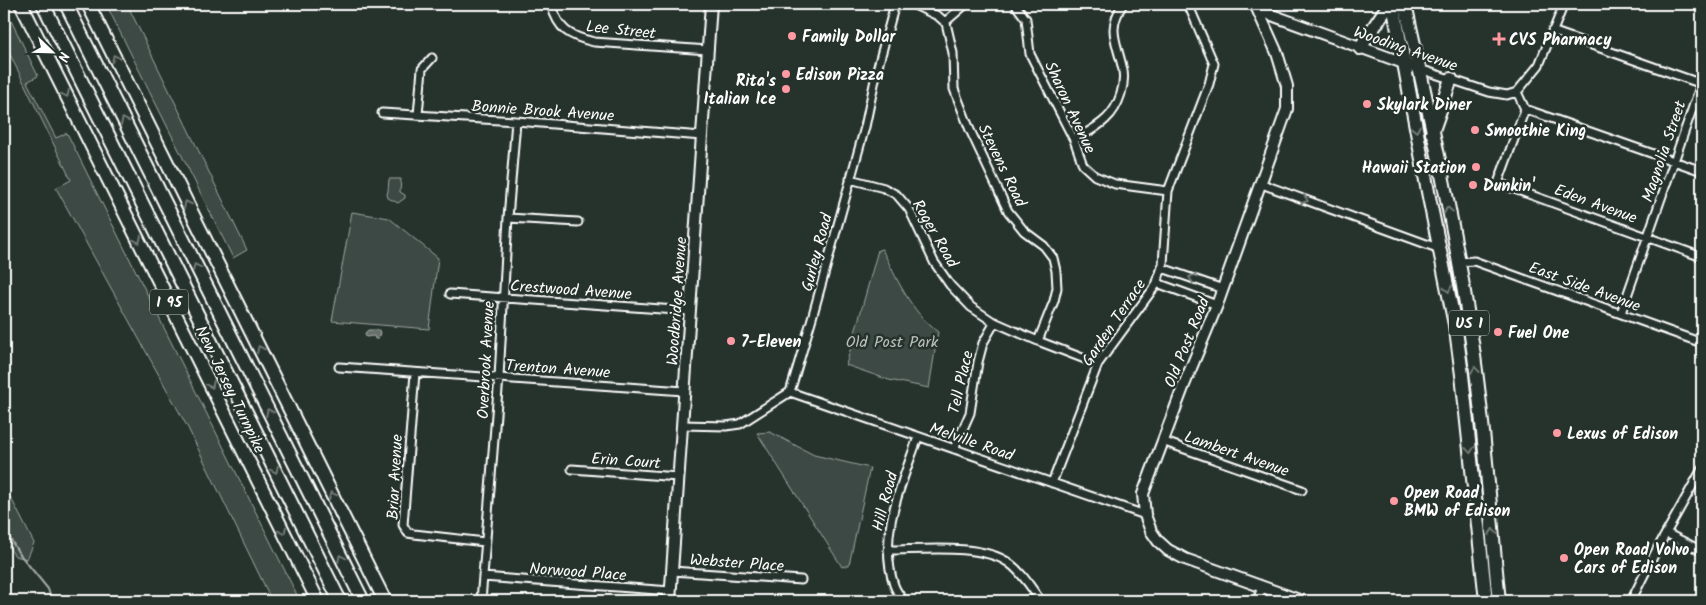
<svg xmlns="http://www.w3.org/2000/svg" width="1706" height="605" font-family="Kalam,sans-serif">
  <rect width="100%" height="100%" fill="#26332d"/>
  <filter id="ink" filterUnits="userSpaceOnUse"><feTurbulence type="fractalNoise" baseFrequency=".02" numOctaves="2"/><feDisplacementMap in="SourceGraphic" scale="10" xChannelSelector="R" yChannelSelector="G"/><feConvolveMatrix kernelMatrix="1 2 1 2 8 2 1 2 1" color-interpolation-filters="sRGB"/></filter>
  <g filter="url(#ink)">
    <path fill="#3e4944" stroke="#9ea4a2" d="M106,4H127L247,250L233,258Z
      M4,6L38,76L27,82L56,138L67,133L300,601H272L188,428L56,188L71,180L4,42Z
      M389,179H401L400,192L405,195V198L398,203L388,198L387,194L388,191Z
      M352,212L389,218L438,258L429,329L332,321Z
      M882,249C897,279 910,311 938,332L929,388L889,380L846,365L878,250Z
      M770,432L814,455L870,468L849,565L842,567L757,433Z
      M4,490L11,498L34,543L27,559L15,556L4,541Z"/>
    <path fill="#67706c" stroke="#a4a9a7" d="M368,330H379L380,333L378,339H375L374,336L366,337L365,333Z"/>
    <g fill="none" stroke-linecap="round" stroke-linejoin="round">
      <path stroke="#a4a9a7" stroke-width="2" d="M4,528L18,552L48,589L52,601"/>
      <g stroke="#fff" stroke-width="11">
        <path id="street" d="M551,4C558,30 569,36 594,42L708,50
          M912,4L938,16L946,23L953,53L954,89L970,130L1008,211L1024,231L1044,246L1053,258L1056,271L1057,288L1054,301L1038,341
          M1015,4L1026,19L1030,54L1074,140L1083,165L1095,176L1115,184L1168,191
          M1564,4L1539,65L1517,92L1525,109L1498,183L1702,257
          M945,22L966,4
          M1552,31L1702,84
          M1420,69L1489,92L1507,95L1517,92
          M1525,109L1702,171
          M382,113L516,121L702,136
          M418,115L422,69L432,58
          M1074,140C1084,134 1097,128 1106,119C1119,107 1127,83 1122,66C1116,40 1107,29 1123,4
          M850,179L884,188L897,195L909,209L934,262L950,285L971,307L992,321L1038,341L1098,364
          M1259,183L1440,249
          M508,218L578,222
          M1458,262L1474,261L1702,343
          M1162,268L1223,289
          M1157,283L1217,305
          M450,294L690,311
          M1621,313L1701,84
          M339,367L684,391
          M415,373L403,525L408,533L414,534L485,542
          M790,392L1145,515
          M682,425L726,426L740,424L790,392L812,318L865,127L877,70L895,4
          M1162,441L1302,490
          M954,449L970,413L978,362L983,343L995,322
          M572,469L678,477
          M1052,483L1098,364L1156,285L1163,264L1168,191L1209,84L1214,64L1188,4
          M1666,533L1702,551
          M888,550C921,550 981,543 1009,563C1023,573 1031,588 1041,601
          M672,571L801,580
          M483,577L671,591
          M481,601L499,377L508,218L516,121
          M904,601C900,596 896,591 894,585C877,535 902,484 918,437
          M1257,601L1262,587
          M1631,601L1656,551L1702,469"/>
      </g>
      <g stroke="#fff" stroke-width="14">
        <path id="secondary" d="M1255,4L1277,53L1287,86V109L1217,305L1184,385L1143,494L1145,515L1151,531L1158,541L1168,550L1185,559L1302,601
          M1258,10L1420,69
          M670,601L711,4"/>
      </g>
      <g stroke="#fff" stroke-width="16">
        <path id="highway" d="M21,4L318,601
          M43,4L340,601
          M66,4L363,601
          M88,4L385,601
          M1393,4L1429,197L1456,330L1462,375L1486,601
          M1405,4C1430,116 1455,228 1472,342C1485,428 1490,515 1499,601
          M1360,48L1386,9L1387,4
          M1432,133L1451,79"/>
      </g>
      <use href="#street" stroke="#26332d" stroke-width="7"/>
      <use href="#secondary" stroke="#26332d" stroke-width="10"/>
      <use href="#highway" stroke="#26332d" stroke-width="12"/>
    </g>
    <defs><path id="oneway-chevron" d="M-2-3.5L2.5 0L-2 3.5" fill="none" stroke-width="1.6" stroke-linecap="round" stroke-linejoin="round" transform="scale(1.25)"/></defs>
    <g stroke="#727a76">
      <use href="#oneway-chevron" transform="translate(115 58) rotate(-116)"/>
      <use href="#oneway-chevron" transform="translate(66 94) rotate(64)"/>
      <use href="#oneway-chevron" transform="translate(124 121) rotate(-116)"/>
      <use href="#oneway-chevron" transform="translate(1416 129) rotate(79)"/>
      <use href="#oneway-chevron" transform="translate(1305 200) rotate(20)"/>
      <use href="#oneway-chevron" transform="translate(187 204) rotate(-116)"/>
      <use href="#oneway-chevron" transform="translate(1448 210) rotate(-101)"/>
      <use href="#oneway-chevron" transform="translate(138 240) rotate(64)"/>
      <use href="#oneway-chevron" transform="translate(196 267) rotate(-116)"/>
      <use href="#oneway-chevron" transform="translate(1192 278) rotate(-161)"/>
      <use href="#oneway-chevron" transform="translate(1448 289) rotate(78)"/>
      <use href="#oneway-chevron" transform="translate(260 349) rotate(-116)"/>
      <use href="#oneway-chevron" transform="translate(1475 370) rotate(-97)"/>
      <use href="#oneway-chevron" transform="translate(211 385) rotate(64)"/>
      <use href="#oneway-chevron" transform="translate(269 412) rotate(-116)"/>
      <use href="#oneway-chevron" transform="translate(1470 450) rotate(84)"/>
      <use href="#oneway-chevron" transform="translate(275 470) rotate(64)"/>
      <use href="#oneway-chevron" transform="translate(332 495) rotate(-116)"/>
      <use href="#oneway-chevron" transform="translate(283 531) rotate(64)"/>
      <use href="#oneway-chevron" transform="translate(1493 532) rotate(-95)"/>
      <use href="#oneway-chevron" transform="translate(341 558) rotate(-116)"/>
    </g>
  </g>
  <g fill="#ff9aa2" stroke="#26332d" stroke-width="2">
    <circle cx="792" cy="36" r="5"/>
    <path d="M1496.5 31.5h5v5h5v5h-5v5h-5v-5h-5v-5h5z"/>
    <circle cx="786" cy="74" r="5"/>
    <circle cx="786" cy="89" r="5"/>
    <circle cx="1367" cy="104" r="5"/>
    <circle cx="1475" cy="130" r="5"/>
    <circle cx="1476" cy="167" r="5"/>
    <circle cx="1473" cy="185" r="5"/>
    <circle cx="1498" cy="332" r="5"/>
    <circle cx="731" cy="341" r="5"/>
    <circle cx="1557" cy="433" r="5"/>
    <circle cx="1394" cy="501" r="5"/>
    <circle cx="1564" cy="558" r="5"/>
  </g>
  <g text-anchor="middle" stroke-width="5" stroke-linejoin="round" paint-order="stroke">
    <g fill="#26332d" stroke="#bec2c0" stroke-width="1">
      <rect x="150" y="289.5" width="38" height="25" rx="4"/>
      <rect x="1449" y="310.5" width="40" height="25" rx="4"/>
    </g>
    <g font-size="15" font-weight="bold" fill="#fff">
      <text x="169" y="307">I 95</text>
      <text x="1469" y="328">US 1</text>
    </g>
    <g font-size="16" fill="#fff" stroke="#26332d">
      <text transform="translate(621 29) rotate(6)" y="6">Lee Street</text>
      <text transform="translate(1406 48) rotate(19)" y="6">Wooding Avenue</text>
      <text transform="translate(1071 107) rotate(65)" y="6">Sharon Avenue</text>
      <text transform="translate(543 110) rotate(4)" y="6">Bonnie Brook Avenue</text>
      <text transform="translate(1663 151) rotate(-71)" y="6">Magnolia Street</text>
      <text transform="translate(1003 165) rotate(64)" y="6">Stevens Road</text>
      <text transform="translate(1596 203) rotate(20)" y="6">Eden Avenue</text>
      <text transform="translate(936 233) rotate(60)" y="6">Roger Road</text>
      <text transform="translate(816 252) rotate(-75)" y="6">Gurley Road</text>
      <text transform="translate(1585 286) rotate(20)" y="6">East Side Avenue</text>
      <text transform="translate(571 289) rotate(4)" y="6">Crestwood Avenue</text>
      <text transform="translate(676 301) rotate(-86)" y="6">Woodbridge Avenue</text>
      <text transform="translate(1113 322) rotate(-56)" y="6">Garden Terrace</text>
      <text transform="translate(1186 342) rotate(-68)" y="6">Old Post Road</text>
      <text transform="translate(485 360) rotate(-87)" y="6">Overbrook Avenue</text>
      <text transform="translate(558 368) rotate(4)" y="6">Trenton Avenue</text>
      <text transform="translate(960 382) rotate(-77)" y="6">Tell Place</text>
      <text transform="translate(231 389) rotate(64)" y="6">New Jersey Turnpike</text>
      <text transform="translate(972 441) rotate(19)" y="6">Melville Road</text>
      <text transform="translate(1237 453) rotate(19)" y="6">Lambert Avenue</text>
      <text transform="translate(626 460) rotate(4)" y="6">Erin Court</text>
      <text transform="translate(394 477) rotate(-87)" y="6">Briar Avenue</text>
      <text transform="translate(884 501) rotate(-75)" y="6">Hill Road</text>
      <text transform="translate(737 562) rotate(4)" y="6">Webster Place</text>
      <text transform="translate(578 571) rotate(4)" y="6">Norwood Place</text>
    </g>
    <g font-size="16" font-weight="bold" fill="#fff" stroke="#26332d" text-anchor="start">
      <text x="802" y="42">Family Dollar</text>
      <text x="1509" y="45">CVS Pharmacy</text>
      <text x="796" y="80">Edison Pizza</text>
      <text x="776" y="86" text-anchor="end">Rita's<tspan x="776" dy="18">Italian Ice</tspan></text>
      <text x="1377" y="110">Skylark Diner</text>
      <text x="1485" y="136">Smoothie King</text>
      <text x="1466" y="173" text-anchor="end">Hawaii Station</text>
      <text x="1483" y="191">Dunkin'</text>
      <text x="1508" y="338">Fuel One</text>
      <text x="741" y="347">7-Eleven</text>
      <text x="1567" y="439">Lexus of Edison</text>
      <text x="1404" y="498">Open Road<tspan x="1404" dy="18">BMW of Edison</tspan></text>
      <text x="1574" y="555">Open Road Volvo<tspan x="1574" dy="18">Cars of Edison</tspan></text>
    </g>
    <g font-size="16" fill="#bbbfbe" stroke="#26332d">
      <text x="892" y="347">Old Post Park</text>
    </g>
  </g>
  <rect width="1706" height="605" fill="none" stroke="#26332d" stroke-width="20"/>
  <rect x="10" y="10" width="1686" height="585" fill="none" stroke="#fff" stroke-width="2" filter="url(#ink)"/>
  <g transform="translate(52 52) rotate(113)" stroke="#26332d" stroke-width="4" paint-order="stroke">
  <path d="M0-4L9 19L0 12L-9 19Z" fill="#ffffff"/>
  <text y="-8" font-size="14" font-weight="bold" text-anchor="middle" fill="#ffffff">N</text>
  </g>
</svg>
